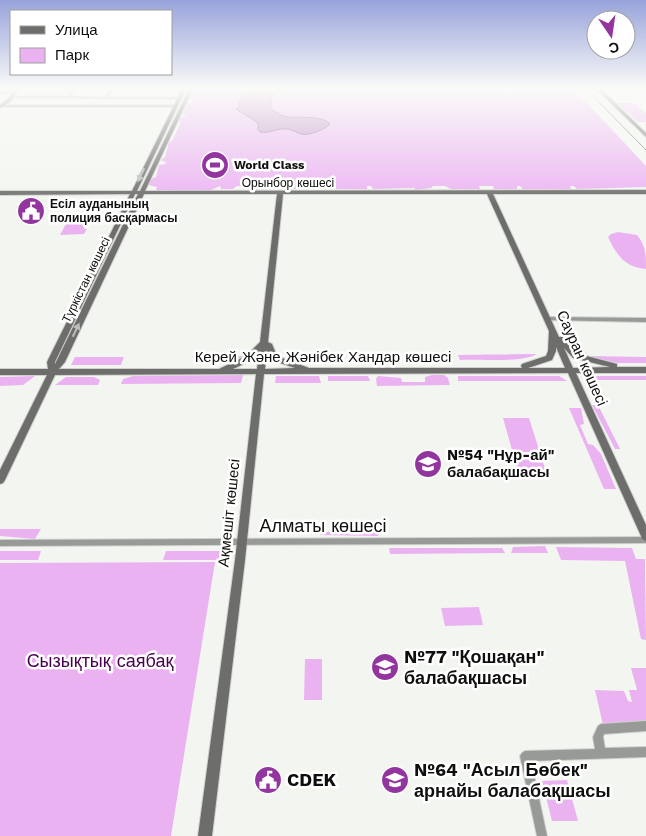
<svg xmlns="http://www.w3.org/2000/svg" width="646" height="836" font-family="'Work Sans',sans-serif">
  <rect width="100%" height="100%" fill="#f3f6f0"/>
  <path fill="#ebb2f2" d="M198,89H574L646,166V187L577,189L574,186H570L571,189H523L520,186H517V189H494L493,186H479L480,189H451L445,186H433L431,188L416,190L414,188L373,189L371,186H367V189H284L283,186H278L277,189L256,190L247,186H237L233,189H221L220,186L211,190H156L157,187L148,185L151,179L156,177L159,165L165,164L166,162L162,161V159L165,157L169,142L172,141L180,124V117L187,116L182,114L188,103H192L193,100H189L193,90Z
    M617,103H634L646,113V122H638Z
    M66,224H86L84,229H87L84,234L60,235Z
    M618,232L637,235C646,246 646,255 646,269C626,268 616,255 608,237L611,234Z
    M562,328L572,329L586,353L578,355L573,351Z
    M537,354C523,363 478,359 460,360L458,355Z
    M245,356C236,366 213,363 200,363V357Z
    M588,356L646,357V363H618L591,359Z
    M75,357H124L121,365H71Z
    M243,375L241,383L121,384L123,379L133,376Z
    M432,375H444L448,378L450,385L377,386L376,379L378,376L401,378L402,382H425V377Z
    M35,376L23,385L0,386V377Z
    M276,376H319L321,383H275Z
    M328,376H368L370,381H328Z
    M458,376H559L567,381H458Z
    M593,376H646V380H593Z
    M66,377H94L100,380L98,385H55Z
    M592,405H598L620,449H615Z
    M569,408H581L584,424L580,425L588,444L593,445L601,454L616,489H604Z
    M503,418H529L548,478H520Z
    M0,529H41L35,539L0,536Z
    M381,531L378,536L321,535L318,532Z
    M545,546L548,553H511L513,547Z
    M556,547L632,548L636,559H645L646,640L641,639L625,561L561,560Z
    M389,548H502L505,553L390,554Z
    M0,551H41L38,560H0Z
    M166,551H222L221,560H163Z
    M215,562L171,836H0V563Z
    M479,607L483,625L445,626L441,608Z
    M305,659H322V700H304Z
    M631,668H646V721L603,725L595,690L624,691L628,701L632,702L629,690H637Z
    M567,780L578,821H552L542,781Z"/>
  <path fill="#c089c7" stroke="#8b6590" d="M250,89H286L272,96L270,108C275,112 282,116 288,117C299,118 323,115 330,124C324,130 309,136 301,134C294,132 291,128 283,129C274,129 270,134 260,132L257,128L259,127L257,122L236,109L240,106L238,103L242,97L241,96Z"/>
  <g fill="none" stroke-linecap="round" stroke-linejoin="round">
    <g stroke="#cfd1cc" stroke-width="2">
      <path id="street" d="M74,89H77L70,96L105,97L111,89H114L108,97H180L181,98L180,99L12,98L11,97L12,96H67Z
        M1,105H176L177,106L176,107H2Z
        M547,317L646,318V322L545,320L544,319Z
        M646,537V543L0,546V540Z
        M646,721V731L604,734L603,737L605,748L646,747V757L531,761L547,836H537L520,756L522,753L525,751L595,749L593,737L598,726L601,724Z"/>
    </g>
    <g stroke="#cfd1cc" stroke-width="2">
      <path id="secondary" d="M15,89H19L11,101L0,108V105L8,99L11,95L9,93L0,94V92L10,91L13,93Z
        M182,89H186L137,191H140L189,89H193L145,191L646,190V194H493L559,337H563L579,354L617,364V367H646V373H576L646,525V541L642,539L641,536L568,373L264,374L245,560L212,836H198L235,560L256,374L55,375L5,480L3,483L0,484V470L47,375H0V369H48L47,362L130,194L0,195V191H132ZM135,194H138L55,364V362ZM144,194H277L260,342L246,356L219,369H59L65,362ZM283,194H487L549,331L548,351L546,356L522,364L521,366L522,368H309L277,356L272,344L268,342ZM556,347L565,368H528L552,360L556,351ZM564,348L573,358L610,367L573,368ZM267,350L271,360L295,368L265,369ZM259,352L257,369H233L252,360Z
        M596,89H601L646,133V137Z"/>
    </g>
    <use href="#street" fill="#989a97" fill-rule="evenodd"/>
    <use href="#secondary" fill="#6d6e6b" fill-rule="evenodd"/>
    <path stroke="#6c6e6a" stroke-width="1" d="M586,89L646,150"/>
  </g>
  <defs><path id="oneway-solid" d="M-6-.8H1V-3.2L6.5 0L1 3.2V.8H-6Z" transform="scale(1.25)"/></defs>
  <g fill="#bdbebc">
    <use href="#oneway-solid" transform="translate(141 175) rotate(116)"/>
    <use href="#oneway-solid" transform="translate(76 330) rotate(-64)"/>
  </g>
  <linearGradient id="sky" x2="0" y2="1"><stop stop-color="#98a3db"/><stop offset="0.43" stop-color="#fafbf8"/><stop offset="1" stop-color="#fafbf8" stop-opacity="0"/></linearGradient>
  <rect width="646" height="206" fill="url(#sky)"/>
  <defs>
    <g id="stadium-disc" transform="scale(1.4375)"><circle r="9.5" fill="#92359f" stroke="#fff"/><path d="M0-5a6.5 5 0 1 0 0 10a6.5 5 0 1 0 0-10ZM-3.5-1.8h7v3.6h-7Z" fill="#fff"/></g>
    <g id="civic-disc" transform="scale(1.4375)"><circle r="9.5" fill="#92359f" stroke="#fff"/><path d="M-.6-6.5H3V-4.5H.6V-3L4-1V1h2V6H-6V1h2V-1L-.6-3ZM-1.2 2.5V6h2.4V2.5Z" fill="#fff"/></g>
    <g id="school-disc" transform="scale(1.4375)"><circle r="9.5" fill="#92359f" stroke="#fff"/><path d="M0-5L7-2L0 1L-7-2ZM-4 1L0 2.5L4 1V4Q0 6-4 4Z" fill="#fff"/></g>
  </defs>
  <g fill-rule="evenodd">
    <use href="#stadium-disc" x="215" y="165"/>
    <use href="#civic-disc" x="31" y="211"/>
    <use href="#school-disc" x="428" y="464"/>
    <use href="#school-disc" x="385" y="667"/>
    <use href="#civic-disc" x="268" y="780"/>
    <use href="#school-disc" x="395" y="780"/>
  </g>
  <g text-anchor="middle" stroke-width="5" stroke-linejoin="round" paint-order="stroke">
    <g font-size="12" font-weight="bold" fill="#0f100e" stroke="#fff" text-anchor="start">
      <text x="234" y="169">World Class</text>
      <text x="50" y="208">Есіл ауданының<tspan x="50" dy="14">полиция басқармасы</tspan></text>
    </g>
    <g font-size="12" fill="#0f100e" stroke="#fff">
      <text x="288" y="187">Орынбор көшесі</text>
      <text transform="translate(86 280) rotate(-64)" y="4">Түркістан көшесі</text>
    </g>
    <g font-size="15" fill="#0f100e" stroke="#fff">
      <text x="323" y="362">Керей Және Жәнібек Хандар көшесі</text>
      <text transform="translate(582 358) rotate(66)" y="5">Сауран көшесі</text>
      <text transform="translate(229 513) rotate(-84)" y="5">Ақмешіт көшесі</text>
    </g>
    <g font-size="15" font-weight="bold" fill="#0f100e" stroke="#fff" text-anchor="start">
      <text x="447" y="460">№54 "Нұр-ай"<tspan x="447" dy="17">балабақшасы</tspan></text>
    </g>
    <g font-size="18" fill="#0f100e" stroke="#fff">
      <text x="323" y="532">Алматы көшесі</text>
    </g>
    <g font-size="18" font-weight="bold" fill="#0f100e" stroke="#fff" text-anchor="start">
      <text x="404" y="663">№77 "Қошақан"<tspan x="404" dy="21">балабақшасы</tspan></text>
      <text x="414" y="776">№64 "Асыл Бөбек"<tspan x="414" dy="21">арнайы балабақшасы</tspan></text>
      <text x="287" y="786">CDEK</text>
    </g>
    <g font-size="18" fill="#490052" stroke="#fff">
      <text x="100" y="667">Сызықтық саябақ</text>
    </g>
  </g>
  <rect x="10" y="10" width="162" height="65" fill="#ffffff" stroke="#9f9f9f"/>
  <rect x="20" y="26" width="25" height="8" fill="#6d6e6b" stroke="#9f9f9f"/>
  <text x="55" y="35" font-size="15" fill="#0f100e">Улица</text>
  <rect x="20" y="48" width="25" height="15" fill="#ebb2f2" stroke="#9f9f9f"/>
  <text x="55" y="60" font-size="15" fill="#0f100e">Парк</text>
  <g transform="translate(611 35) rotate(167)"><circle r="24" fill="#ffffff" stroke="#9f9f9f"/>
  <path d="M0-4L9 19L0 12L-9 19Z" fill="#92359f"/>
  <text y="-8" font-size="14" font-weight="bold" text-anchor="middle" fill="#0f100e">С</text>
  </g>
</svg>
